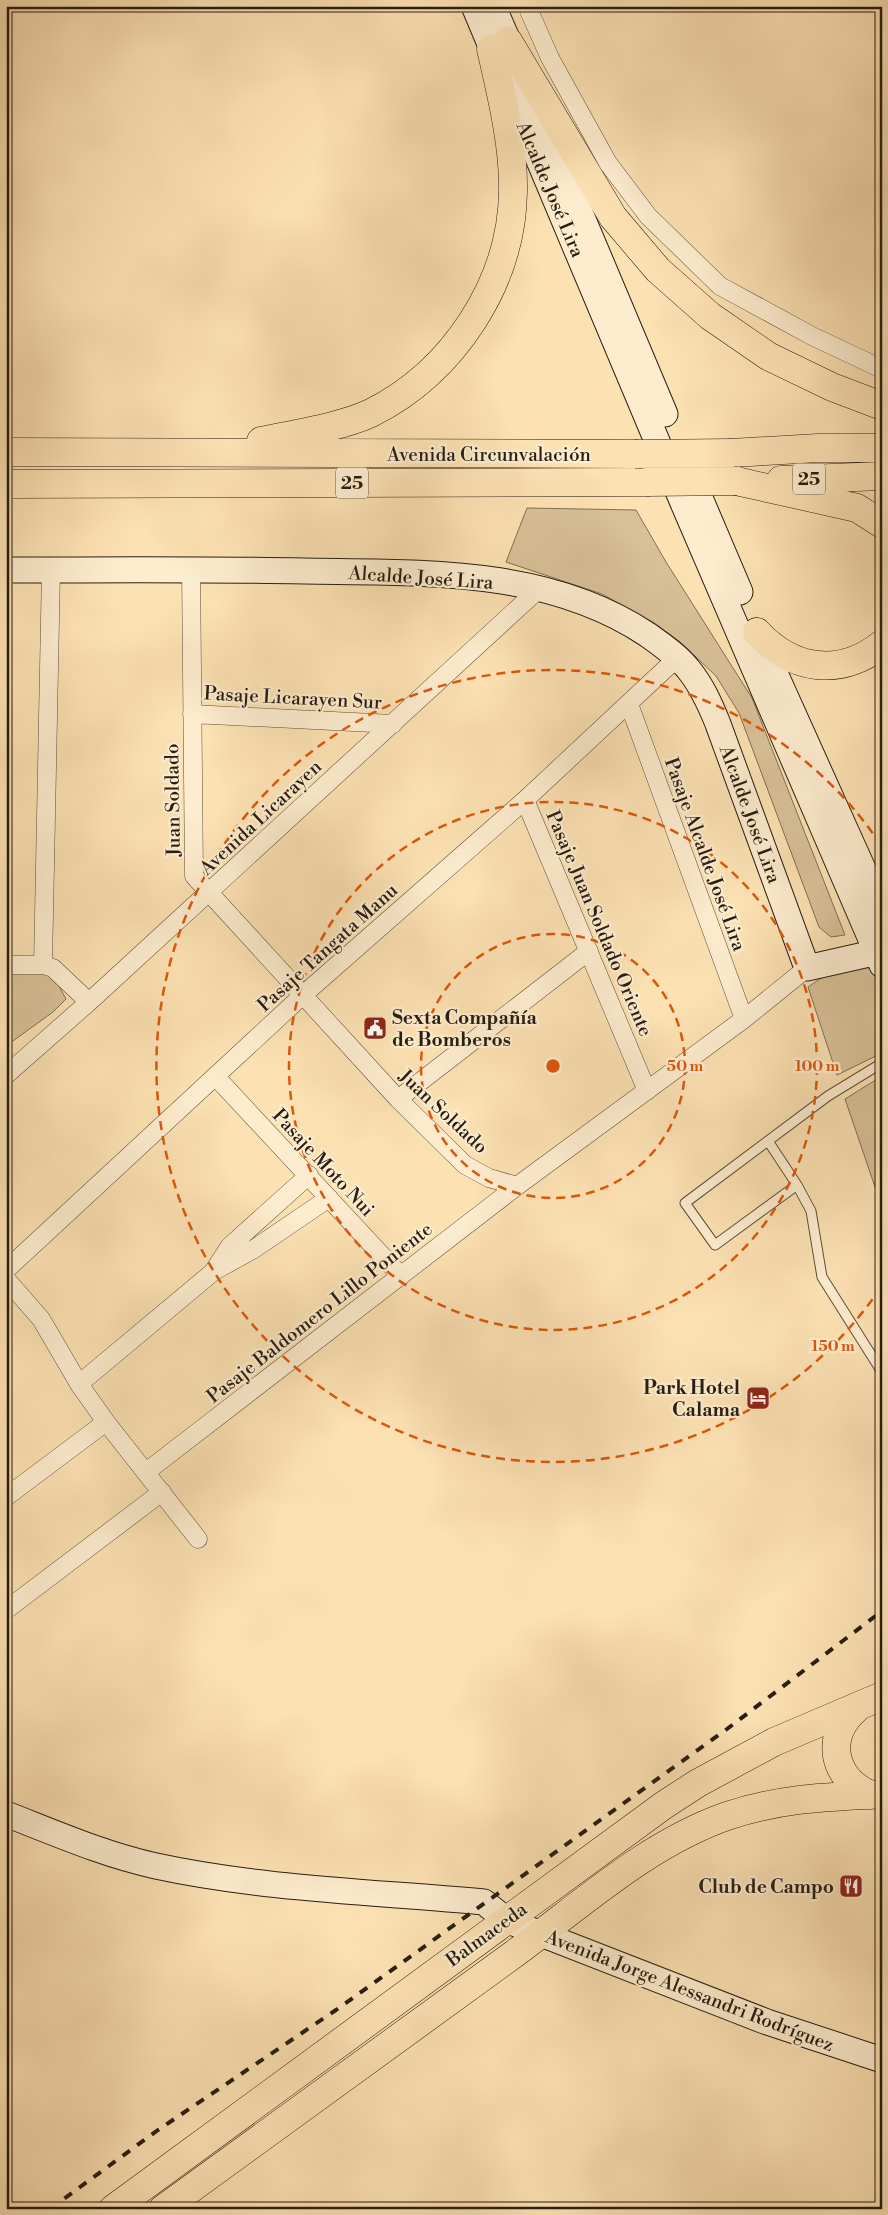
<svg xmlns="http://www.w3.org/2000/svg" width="888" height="2215" font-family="'Libre Bodoni',serif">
  <rect width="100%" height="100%" fill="#fce1b3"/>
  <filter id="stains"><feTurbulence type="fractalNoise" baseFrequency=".004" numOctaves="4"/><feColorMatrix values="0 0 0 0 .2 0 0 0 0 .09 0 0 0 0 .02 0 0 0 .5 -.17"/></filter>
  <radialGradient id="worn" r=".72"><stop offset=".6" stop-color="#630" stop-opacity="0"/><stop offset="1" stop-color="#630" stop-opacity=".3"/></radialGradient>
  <path fill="#d8c097" stroke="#806e54" d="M527,508L636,510L666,562L752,698L845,935L831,937L819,927L739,713L716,676L680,642L654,623L602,594L506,562Z
    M852,966L877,969L882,983V1053L837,1075L808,987L824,976Z
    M44,971L59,986L66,999L53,1012L6,1046V973Z
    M882,1076V1185L875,1187L845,1099Z"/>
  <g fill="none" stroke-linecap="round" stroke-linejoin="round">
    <g stroke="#5c4e39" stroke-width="11">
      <path id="lane" d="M768,1141L797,1185L811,1211L822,1277L882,1372
        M797,1185L715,1245L685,1203L828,1096L882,1063"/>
    </g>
    <g stroke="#5c4e39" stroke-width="19">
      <path id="street" d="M527,6L550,58L608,163L648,216L720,286L812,336L882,369
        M191,568L194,876L398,1099L465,1165L489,1178L517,1186L744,1019L807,968
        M629,704L744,1019
        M192,714L393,724
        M525,800L647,1091
        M6,965H43L53,968L89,1002
        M43,965L51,570
        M6,1075L89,1002L540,588
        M216,1077L401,1276
        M398,1099L589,951
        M6,1270L303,995L525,800L677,658
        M216,1270L254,1249L329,1198
        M6,1279L41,1319L79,1384L106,1422L198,1539
        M79,1384L213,1272L230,1246L309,1175
        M146,1472L517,1186
        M6,1497L106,1422
        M6,1610L162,1492"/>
    </g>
    <g stroke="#271d10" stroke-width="27">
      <path id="secondary" d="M474,6L683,503L882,965
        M493,6L516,59
        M534,103L665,414
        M686,465L740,592
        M6,570C105,570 204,569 304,571C420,573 547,567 648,635C662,645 678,656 689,670C702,686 710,704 718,724L807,968L882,951
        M756,631L882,911
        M6,1814C55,1833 105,1855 156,1866C262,1889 376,1892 484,1902L506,1920L541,1934L767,2022L882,2060"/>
    </g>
    <g stroke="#271d10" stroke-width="29">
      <path id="primary" d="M857,1708C824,1736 832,1778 871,1795
        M113,2209L664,1805L698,1783L774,1742L882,1696
        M163,2209C280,2124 397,2039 514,1954C581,1905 647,1844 727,1816C781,1798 826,1797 882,1794"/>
    </g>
    <g stroke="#271d10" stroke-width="29">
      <path id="highway" d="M508,41L613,217L658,270L710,316L768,356L832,387L882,406
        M261,441C294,434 341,427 371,413C453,372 512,283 513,191C514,146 501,93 491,49
        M6,452L635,454
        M731,453L818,448H882
        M781,480L882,476
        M736,481L857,508L882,524
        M6,484L647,482
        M757,632C792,670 840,678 882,644"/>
    </g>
    <use href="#lane" stroke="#fdecce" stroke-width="9"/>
    <use href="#street" stroke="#fdecce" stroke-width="18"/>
    <use href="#secondary" stroke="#fdecce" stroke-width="25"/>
    <use href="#primary" stroke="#fce1b3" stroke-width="28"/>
    <use href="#highway" stroke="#fce1b3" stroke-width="28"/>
    <path stroke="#271d10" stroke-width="4" stroke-dasharray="9 9" stroke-linecap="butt" d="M50,2209L158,2130L336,2010L727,1729L882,1611"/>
    <g stroke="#271d10" stroke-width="29" stroke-linecap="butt">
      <path id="highway-bridge" d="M635,454L731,453
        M647,482L737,481"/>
    </g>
    <use href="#highway-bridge" stroke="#fce1b3" stroke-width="28"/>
  </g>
  <g fill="none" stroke="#de560c" stroke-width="2.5" stroke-dasharray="9 6">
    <circle cx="553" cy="1066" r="132"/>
    <circle cx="553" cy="1066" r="264"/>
    <path d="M881 1287A396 396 0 1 1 881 845"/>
  </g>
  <defs>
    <g id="civic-square" transform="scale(1.25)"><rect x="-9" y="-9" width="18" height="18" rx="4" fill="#8f2418" stroke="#fdecce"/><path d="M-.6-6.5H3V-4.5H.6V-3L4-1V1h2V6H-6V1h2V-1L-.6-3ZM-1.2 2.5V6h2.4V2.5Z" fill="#fff"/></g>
    <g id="hotel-square" transform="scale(1.25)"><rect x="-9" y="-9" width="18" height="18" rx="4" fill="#8f2418" stroke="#fdecce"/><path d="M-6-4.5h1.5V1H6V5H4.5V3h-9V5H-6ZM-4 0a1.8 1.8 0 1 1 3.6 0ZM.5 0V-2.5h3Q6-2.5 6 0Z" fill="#fff"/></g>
    <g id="restaurant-square" transform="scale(1.25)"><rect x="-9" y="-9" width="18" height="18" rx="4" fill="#8f2418" stroke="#fdecce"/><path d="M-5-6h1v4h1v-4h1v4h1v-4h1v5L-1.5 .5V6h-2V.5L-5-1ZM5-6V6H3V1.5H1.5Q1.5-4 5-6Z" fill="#fff"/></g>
  </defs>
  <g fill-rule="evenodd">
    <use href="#civic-square" x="375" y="1028"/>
    <use href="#hotel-square" x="758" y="1398"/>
    <use href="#restaurant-square" x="851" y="1886"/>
  </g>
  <g text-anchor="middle" stroke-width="4.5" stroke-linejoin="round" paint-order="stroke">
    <g fill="#fdecce" stroke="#675b49" stroke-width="1">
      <rect x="793" y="463.5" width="32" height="31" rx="4"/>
      <rect x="336" y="467.5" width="32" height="31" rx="4"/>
    </g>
    <g font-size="18" font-weight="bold" fill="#271d10">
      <text x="809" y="485">25</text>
      <text x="352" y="489">25</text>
    </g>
    <g font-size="19" fill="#271d10" stroke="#fdecce">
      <text transform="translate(551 189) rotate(67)" y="7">Alcalde José Lira</text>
      <text x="489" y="461">Avenida Circunvalación</text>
      <text transform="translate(421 577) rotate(4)" y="7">Alcalde José Lira</text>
      <text transform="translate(293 697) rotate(3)" y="7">Pasaje Licarayen Sur</text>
      <text transform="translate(172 800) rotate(-91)" y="7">Juan Soldado</text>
      <text transform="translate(751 814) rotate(70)" y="7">Alcalde José Lira</text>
      <text transform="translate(260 817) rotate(-43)" y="7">Avenida Licarayen</text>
      <text transform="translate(706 854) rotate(70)" y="7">Pasaje Alcalde José Lira</text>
      <text transform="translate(600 923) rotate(67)" y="7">Pasaje Juan Soldado Oriente</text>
      <text transform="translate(327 947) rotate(-42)" y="7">Pasaje Tangata Manu</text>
      <text transform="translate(444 1111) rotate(43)" y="7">Juan Soldado</text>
      <text transform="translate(324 1162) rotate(47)" y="7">Pasaje Moto Nui</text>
      <text transform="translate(319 1312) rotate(-38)" y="7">Pasaje Baldomero Lillo Poniente</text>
      <text transform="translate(486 1934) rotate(-36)" y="7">Balmaceda</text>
      <text transform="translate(690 1990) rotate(21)" y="7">Avenida Jorge Alessandri Rodríguez</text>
    </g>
    <g font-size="19" font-weight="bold" fill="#271d10" stroke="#fdecce" text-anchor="end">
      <text x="392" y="1024" text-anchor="start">Sexta Compañía<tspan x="392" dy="22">de Bomberos</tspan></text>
      <text x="740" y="1394">Park Hotel<tspan x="740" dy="22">Calama</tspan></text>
      <text x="834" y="1893">Club de Campo</text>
    </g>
  </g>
  <circle cx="553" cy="1066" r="8" fill="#de560c" stroke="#fdecce" stroke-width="2.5"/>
  <g font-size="15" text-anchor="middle" font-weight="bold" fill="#de560c" stroke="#fdecce" stroke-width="4.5" stroke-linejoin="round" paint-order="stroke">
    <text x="685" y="1071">50 m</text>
    <text x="817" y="1071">100 m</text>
    <text x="833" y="1351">150 m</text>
  </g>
  <rect width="888" height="2215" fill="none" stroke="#fce1b3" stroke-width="25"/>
  <rect x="8" y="8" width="873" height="2200" fill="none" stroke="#271d10" stroke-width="2.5"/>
  <rect x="12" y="12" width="863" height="2190" fill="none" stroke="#271d10"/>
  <rect width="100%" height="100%" filter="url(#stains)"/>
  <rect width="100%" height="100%" fill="url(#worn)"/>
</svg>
